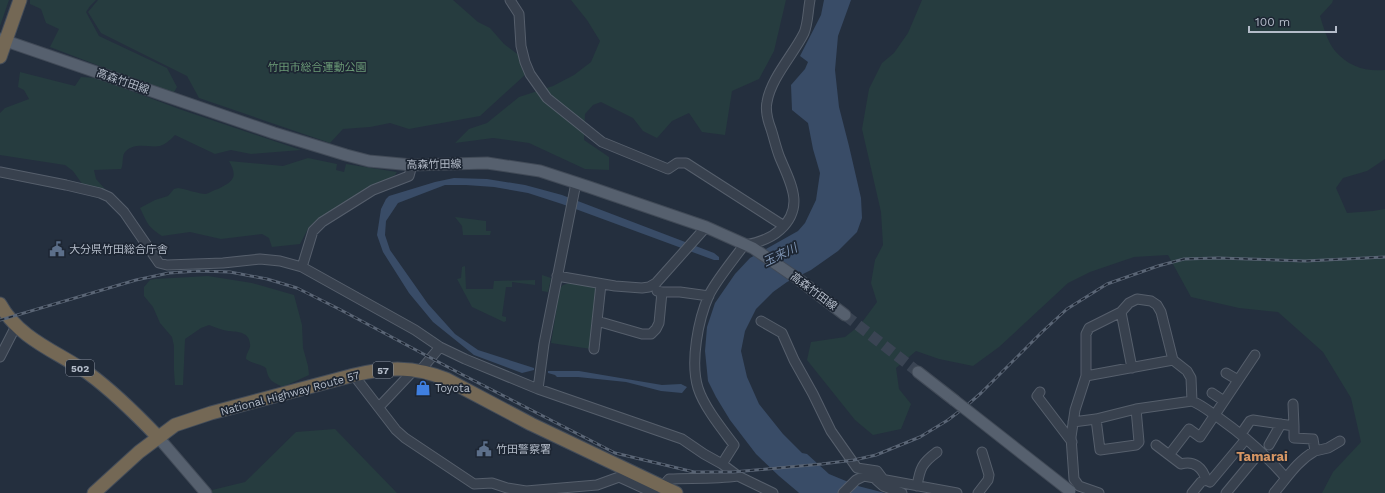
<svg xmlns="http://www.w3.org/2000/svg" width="1385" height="493" font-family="'Work Sans','Noto Sans JP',sans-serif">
  <rect width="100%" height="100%" fill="#242f3e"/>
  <path fill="#263c3f" d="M0,0H9L0,26Z
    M30,0H96L90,6L86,12L99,36L167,68L177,87L173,94L50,47L59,29L46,23L41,9L30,4Z
    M98,0H453L478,22L490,28L504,44L520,56L527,73L480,116L409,129L390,123L370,127L343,129L330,143L199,98L187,76L101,33L88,12Z
    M571,0H786L774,51L759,79L732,91L725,135L702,132L689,113L672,121L657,138L643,131L633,118L601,102L593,105L585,114L584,140L609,157V170L585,169L529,143L493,138L455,143L469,129L487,123L519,97L553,86L574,75L591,62L600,41L587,20Z
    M922,0H1333L1332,3L1320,16C1323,26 1328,43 1335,51C1348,66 1365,72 1385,70V159L1367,171L1343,178L1336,188L1347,213L1373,211L1385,209V493H1322L1333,472L1361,442L1351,398L1323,352L1278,312L1239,308L1191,297L1168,255L1134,257L1090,272L1068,283L999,347L973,366L939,359L916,351L896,368L899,389L911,404L901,429L873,435L855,420L807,360L811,342L845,337L860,325L877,302L871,283L875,260L883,245L881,212L862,129L869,89L882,63L894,53L908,33Z
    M20,72L75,86L81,77L97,78L179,109L301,150L251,154L231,150L215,154L175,135C171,139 166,144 160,146C148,148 136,142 126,151C121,155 124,164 121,169L94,170L96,179L105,189L101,190L83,185L73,171L65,165L0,155V113L5,108L29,99L24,90L18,87Z
    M308,158L337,164L336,170L344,172L346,164L397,172L395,175L309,227L300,244L272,247L269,238L262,234L221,239L190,232L162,236C147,226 148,224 140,208L155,200L168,196L174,189L178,188C185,189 199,194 206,194C209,193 214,190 218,189C232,182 239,178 229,161L283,166Z
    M455,217L486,221V231H491L490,235H463L462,226Z
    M465,266L466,289H493L494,281L535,280V285L512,282V287H506L502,316L506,317V321L504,322L472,307L457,279L461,278L462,267Z
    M542,275L551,278L548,292L542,291Z
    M208,276L252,283L294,295L302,325L303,348L308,366L309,375L283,387C272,382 268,380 266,368C260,363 252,364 246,359C246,353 251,349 250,344C249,331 237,332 228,331C222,330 215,327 209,325L201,328L185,339L183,385H175L174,370V346L172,337L160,323L153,307L144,296V287L150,280L155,279Z
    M569,283L597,287L591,349L551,343L560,288L563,285Z
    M335,429L397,493H200L245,482L296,432Z"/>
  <path fill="#394c67" d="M824,0H851L838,36L835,70L839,107L849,146L861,198L862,218L857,232L838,251L811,270L787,282L773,292L756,309L745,331L741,351L747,377L759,404L783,434L802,453L807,454L829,474L858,486L885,493H799L798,492L779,476L756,454L730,420L716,397L708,381L705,351L707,327L715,303L735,274L750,258L798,231L805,223L816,200L820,173L813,149L808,123L792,110L791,85L805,69L808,62L800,56L821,15Z
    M454,178L487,179L525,185L562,195L714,253L719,257V260H714L562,204L528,193L494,187L466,185H445L398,203L386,221L385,235L390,250L428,304L455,334L478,350L534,368V370L522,373L474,355L433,322L409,293L383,252L377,235L381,209L386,199L389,196L435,182Z
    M548,371H579L662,385L681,384L687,387L682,393L661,391L626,382L578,377H557L555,375L548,373Z"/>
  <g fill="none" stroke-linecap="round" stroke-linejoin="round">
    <path stroke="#3a4453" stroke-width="11" stroke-dasharray="11 5.5" stroke-linecap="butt" d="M845,315L918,372"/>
    <g stroke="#565f6c" stroke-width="11">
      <path id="minor" d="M510,0L519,14L521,46L525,62L530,74L547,98L602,142L668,169L677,163H686L784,226
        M0,172L66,185L100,193L109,197L124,212L159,263L167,265L223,263L260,259L280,261L302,267L415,330L440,347L465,359L538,389L682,439L704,454L722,464L738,476L773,493
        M302,267L313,231L322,222L373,190L409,176L412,165
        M557,276L615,286L642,288L649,287L656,283L706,227
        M657,291L662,292H680L709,296
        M1121,312L1132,368
        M597,321L642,334H651L656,329L659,323L662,292
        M761,321L782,333L794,360L813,394L831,431L857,468L877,471L883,479
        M594,349L601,284
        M0,357L16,326
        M420,371L440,347
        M1226,373L1238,380
        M354,375L359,382L396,430L405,438L474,484L492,483L507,488L526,491L597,485L619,477L654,493
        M1086,376L1173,360
        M538,389L544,344L576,183
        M1040,392L1037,396L1072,442
        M1212,393L1224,401
        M1192,401C1202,405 1210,412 1219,418C1243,435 1266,455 1285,477
        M1293,404L1294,426
        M379,407L414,370
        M1096,419L1100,450L1136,445L1139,442L1136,409
        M1073,422L1096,419L1136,409L1192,401L1191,378L1187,371L1173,360L1161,312L1157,305L1151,301L1137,299L1129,303L1121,312L1089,328L1086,334V376L1075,410L1071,437L1074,479L1079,486L1099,493
        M1241,434L1250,421L1253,420L1294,426V438L1313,439L1315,451C1297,461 1287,478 1274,493
        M1156,445L1181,464C1194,460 1203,468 1206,480
        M1269,445L1281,424
        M1315,451L1328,448L1340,441
        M1169,455L1189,429L1200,437L1255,355
        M722,464L734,445C722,429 704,407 698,388C690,362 698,320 709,295C717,279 734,259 744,245C758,243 770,239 780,230C805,207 791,184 780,158C776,148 774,138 771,129C768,121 765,111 767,102C771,78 793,55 804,33C808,24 808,10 810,0
        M874,478L883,486L902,493
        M917,486C920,468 922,463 937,452
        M662,487L669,479C692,478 715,479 738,476
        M843,493L856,480L864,476L957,493
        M978,493L988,480L989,475L982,452
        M1192,493L1201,482L1206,480L1210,482L1246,439
        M1226,493L1260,452"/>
    </g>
    <g stroke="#414a57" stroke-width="13">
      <path id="major" d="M0,39L274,133L346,155L369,161L412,165L487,163L540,171L589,187L706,227L753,248L798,279L845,315
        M918,372L954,400
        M158,437L206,493"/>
    </g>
    <g stroke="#434c59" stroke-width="15">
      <path id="highway" d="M0,57L20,0
        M0,304C19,339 58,352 88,373C114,392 136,414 158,437
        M94,493L139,452L175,425L211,413L354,375C388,367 413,366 446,379L531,424L676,493"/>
    </g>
    <use href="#minor" stroke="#38414e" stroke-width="9"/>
    <use href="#major" stroke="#56606e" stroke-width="11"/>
    <use href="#highway" stroke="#746855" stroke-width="13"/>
    <g stroke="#5a6575" stroke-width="3">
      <path id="rail" d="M0,320L136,280L169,273L198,271L230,272L267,279L297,288L339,309L461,374L615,453L694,472H733L822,464L854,460L876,455L920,437L948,420L965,407L981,393L1042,332L1067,309L1107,284L1158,266L1184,259L1218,258L1305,261L1385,257"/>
    </g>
    <use href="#rail" stroke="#1d2633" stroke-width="1.5" stroke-dasharray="4.5" stroke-linecap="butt"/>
    <g stroke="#414a57" stroke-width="13" stroke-linecap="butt">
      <path id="major-bridge" d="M954,400L1070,491"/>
    </g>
    <use href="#major-bridge" stroke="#56606e" stroke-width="11"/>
  </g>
  <defs>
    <g id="civic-bare" transform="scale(1.2)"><path d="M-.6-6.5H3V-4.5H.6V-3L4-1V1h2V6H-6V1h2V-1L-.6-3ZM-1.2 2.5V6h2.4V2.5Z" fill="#5c6f8a" stroke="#1d2633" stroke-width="2.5" paint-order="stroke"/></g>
    <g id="shop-bare" transform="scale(1.2)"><path d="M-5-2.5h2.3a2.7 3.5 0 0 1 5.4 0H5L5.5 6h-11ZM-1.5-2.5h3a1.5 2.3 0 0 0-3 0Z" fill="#3f7fe0" stroke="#1d2633" stroke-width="2.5" paint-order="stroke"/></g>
  </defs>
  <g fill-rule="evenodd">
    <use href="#civic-bare" x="57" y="249"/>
    <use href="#shop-bare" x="423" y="388"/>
    <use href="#civic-bare" x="484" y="449"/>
  </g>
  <g text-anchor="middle" stroke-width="3.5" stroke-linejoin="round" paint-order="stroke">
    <g fill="#1d2633" stroke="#878f9c" stroke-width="1">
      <rect x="66" y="360" width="28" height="16" rx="3"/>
      <rect x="373" y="362" width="20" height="16" rx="3"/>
    </g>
    <g font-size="10" font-weight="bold" fill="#b4bcc9">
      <text x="80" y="372">502</text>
      <text x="383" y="374">57</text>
    </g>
    <g font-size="11" fill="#6b9a76" stroke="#1d2633">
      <text x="317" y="71">竹田市総合運動公園</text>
    </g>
    <g font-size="11" fill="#b4bcc9" stroke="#1d2633">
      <text transform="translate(123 81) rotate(19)" y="4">高森竹田線</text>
      <text transform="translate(434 164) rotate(-1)" y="4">高森竹田線</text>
      <text transform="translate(814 291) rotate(37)" y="4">高森竹田線</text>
      <text transform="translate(290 393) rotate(-15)" y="4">National Highway Route 57</text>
    </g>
    <g font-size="11" fill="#b4bcc9" stroke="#1d2633" text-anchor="start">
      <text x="69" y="253">大分県竹田総合庁舎</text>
      <text x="435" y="392">Toyota</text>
      <text x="496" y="453">竹田警察署</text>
    </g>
    <g font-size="12" font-style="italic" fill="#7c92b1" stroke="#1d2633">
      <text transform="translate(780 255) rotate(-26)" y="4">玉来川</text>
    </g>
    <g font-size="13" font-weight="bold" fill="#d59563" stroke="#1d2633">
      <text x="1262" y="461">Tamarai</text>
    </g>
  </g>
  <path d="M1249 26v6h87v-6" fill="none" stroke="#b4bcc9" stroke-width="2"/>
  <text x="1255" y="26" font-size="12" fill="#b4bcc9" stroke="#1d2633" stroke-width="3" paint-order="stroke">100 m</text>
</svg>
